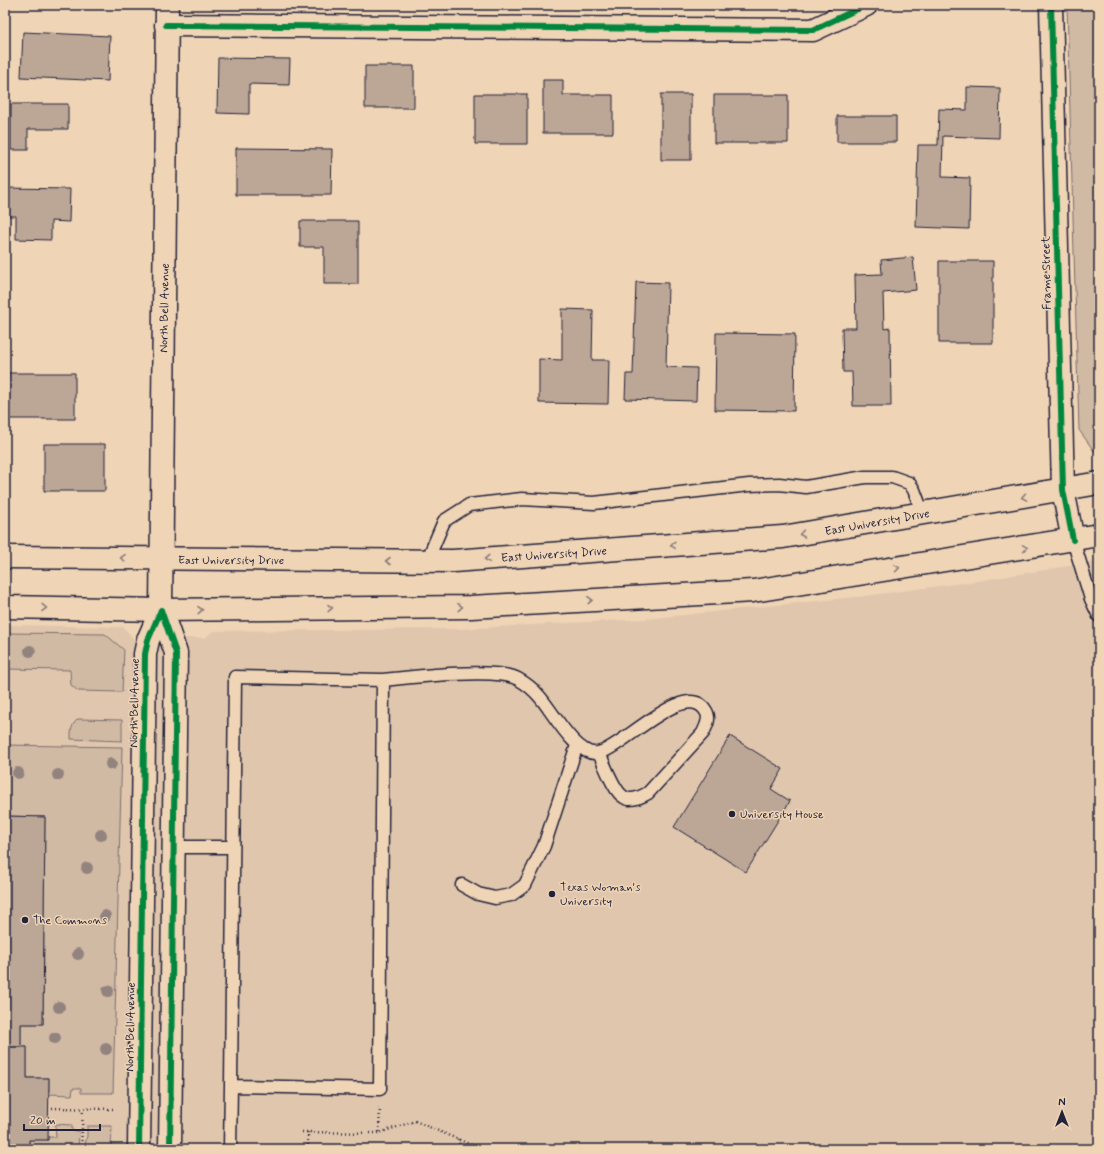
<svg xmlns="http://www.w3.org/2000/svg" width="1104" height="1154" font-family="Mynerve,sans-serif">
  <rect width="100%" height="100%" fill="#efd4b6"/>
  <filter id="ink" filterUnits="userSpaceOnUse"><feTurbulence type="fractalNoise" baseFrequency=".025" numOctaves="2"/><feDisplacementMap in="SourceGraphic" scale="8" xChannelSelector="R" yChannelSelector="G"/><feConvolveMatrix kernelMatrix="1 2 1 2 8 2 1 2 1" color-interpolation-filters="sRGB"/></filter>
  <g filter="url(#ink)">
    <path fill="#e0c6ad" d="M1099,561V1149H5V625L123,627L133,638H205L213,631L457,629L646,619L865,596L984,580Z"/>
    <path fill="#d1baa4" stroke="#7a6e70" d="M1067,5H1099V451H1094L1079,430Z
      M5,633L105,634L124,650L122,692L78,691L71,685L70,670L5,669Z
      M78,719L122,720V741L71,739C71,730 71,725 78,719Z
      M5,745L122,747L113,1093H81V1088H73L72,1095L49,1094V1078H27V1047H21V1024H43L45,817L10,816V812H5Z
      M55,1124L72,1125V1131H79L78,1149H29V1140H48V1137H56Z
      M87,1126H112L111,1149H84L87,1136Z"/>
    <path fill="#bca797" stroke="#22223b" d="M23,32L110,36L108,81L21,77Z
      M218,58L290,59L289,85L249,84V114L217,113Z
      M365,66H414V108H365Z
      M543,80H563V95H613V133H543Z
      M967,87L1000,88L999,138L943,136L942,177L970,178L969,229L916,227L918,145H938L939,109L967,110Z
      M475,94H527V144H475Z
      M661,94H691V160H661Z
      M714,95H788V143H714Z
      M11,104H68V129H28V150H11Z
      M837,116H896V142H837Z
      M236,148L332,149L331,195H236Z
      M5,188L70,189L69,222L51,221V240L16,239V216H5Z
      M300,221H358V284H324V247H300Z
      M913,257L916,290L883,293L884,329L890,328L891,406H853L852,372H843L842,328H856L855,275L882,274L881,260Z
      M939,261H993V343H939Z
      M636,282L668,283L666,367L697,368L696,401L625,399L626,374H633Z
      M562,309L593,310L592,360H609L608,404L539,403V359L562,360Z
      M716,333L795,334L794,411L715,410Z
      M5,373H75V419H5Z
      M44,444H105V491H44Z
      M730,736L783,769L771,789L790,801L746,872L674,827Z
      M5,816L45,817L43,1024H21V1047H5Z
      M5,1047H27V1078H49L48,1140H29V1149H5Z"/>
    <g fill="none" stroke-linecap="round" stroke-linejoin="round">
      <g stroke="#22223b" stroke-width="15">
        <path id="service" d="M1073,540L1091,599L1099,616
          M427,561L444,521L469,505L522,499L594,503L749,485L779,484L806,487L865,477H892L909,483L914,490L923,514
          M235,677L383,680L380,1089L231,1086Z
          M383,680C411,677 496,667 518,679C525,683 534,690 539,696C552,710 576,757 598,753C622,749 688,675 707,713C710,720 706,726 703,733L648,793C641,797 631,802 624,797C614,792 604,763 599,753
          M174,847H233
          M462,885L478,894L495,898L511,895L525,885L544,846L577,745
          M230,1149L231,1086"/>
      </g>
      <g stroke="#22223b" stroke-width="25">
        <path id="minor" d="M1051,5L1063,490L1073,540
          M166,25L813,30L866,5"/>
      </g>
      <g stroke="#22223b" stroke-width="25">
        <path id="secondary" d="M161,610L176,653L170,1149
          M139,1149L145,654L148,640L161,610L167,5"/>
      </g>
      <g stroke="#22223b" stroke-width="25">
        <path id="primary" d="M5,557L453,561L783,537L1099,483
          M5,607L161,610L471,607L753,591L1099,535"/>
      </g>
      <path stroke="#22223b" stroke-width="2.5" stroke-dasharray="1 3" stroke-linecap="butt" d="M5,814L6,816
        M380,1107L379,1133L415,1121L481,1149
        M48,1108L115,1109
        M302,1132L379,1133
        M458,1139L461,1149
        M81,1149L83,1109
        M308,1149V1132"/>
      <use href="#service" stroke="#efd4b6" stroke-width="12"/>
      <use href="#minor" stroke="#efd4b6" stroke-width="22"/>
      <use href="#secondary" stroke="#efd4b6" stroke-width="22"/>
      <use href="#primary" stroke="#efd4b6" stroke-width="22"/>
      <g stroke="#efd4b6" stroke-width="8">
        <path id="cycleway" d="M1051,5L1063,490L1073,540
          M166,25L813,30L866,5
          M161,610L176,653L170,1149
          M139,1149L145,654L148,640L161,610"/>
      </g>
      <use href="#cycleway" stroke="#00873e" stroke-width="6"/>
    </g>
    <g fill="#92837e">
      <circle cx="30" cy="651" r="6"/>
      <circle cx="111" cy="764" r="6"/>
      <circle cx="18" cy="773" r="6"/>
      <circle cx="58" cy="775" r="6"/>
      <circle cx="101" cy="835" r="6"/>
      <circle cx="87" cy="868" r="6"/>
      <circle cx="105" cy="916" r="6"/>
      <circle cx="78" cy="954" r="6"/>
      <circle cx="108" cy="991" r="6"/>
      <circle cx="59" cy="1007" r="6"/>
      <circle cx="55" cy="1038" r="6"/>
      <circle cx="106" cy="1049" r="6"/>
    </g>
    <defs><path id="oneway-chevron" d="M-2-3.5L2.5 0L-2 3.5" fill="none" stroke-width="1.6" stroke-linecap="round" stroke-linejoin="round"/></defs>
    <g stroke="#887b78">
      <use href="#oneway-chevron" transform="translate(1024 497) rotate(170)"/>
      <use href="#oneway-chevron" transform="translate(802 534) rotate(170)"/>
      <use href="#oneway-chevron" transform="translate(673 545) rotate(176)"/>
      <use href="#oneway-chevron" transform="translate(1025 548) rotate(-9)"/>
      <use href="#oneway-chevron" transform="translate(123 558) rotate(-179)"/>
      <use href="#oneway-chevron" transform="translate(487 559) rotate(176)"/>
      <use href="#oneway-chevron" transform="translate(388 561) rotate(-180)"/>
      <use href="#oneway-chevron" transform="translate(897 568) rotate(-9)"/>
      <use href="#oneway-chevron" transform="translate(590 600) rotate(-3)"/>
      <use href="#oneway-chevron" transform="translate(460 607) rotate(-1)"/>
      <use href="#oneway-chevron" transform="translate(44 608) rotate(1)"/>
      <use href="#oneway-chevron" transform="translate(330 608) rotate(-1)"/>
      <use href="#oneway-chevron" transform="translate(200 610) rotate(-1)"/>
    </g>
  </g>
  <g fill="#22223b" stroke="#efd4b6" stroke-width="1.5">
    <circle cx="732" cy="814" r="4"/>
    <circle cx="552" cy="894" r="4"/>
    <circle cx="25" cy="920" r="4"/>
  </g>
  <g text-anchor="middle" stroke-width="3" stroke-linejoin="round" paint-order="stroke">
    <g font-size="12" fill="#22223b" stroke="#efd4b6">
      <text transform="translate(1046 273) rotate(-91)" y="4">Frame Street</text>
      <text transform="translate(164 308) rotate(-89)" y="4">North Bell Avenue</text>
      <text transform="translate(877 522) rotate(-10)" y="4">East University Drive</text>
      <text transform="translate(554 554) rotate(-4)" y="4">East University Drive</text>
      <text x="231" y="564">East University Drive</text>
      <text transform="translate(134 703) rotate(-89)" y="4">North Bell Avenue</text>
      <text transform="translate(130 1027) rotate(-89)" y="4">North Bell Avenue</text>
    </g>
    <g font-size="12" fill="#22223b" stroke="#efd4b6" text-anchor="start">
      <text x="740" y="818">University House</text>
      <text x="560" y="891">Texas Woman's<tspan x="560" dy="14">University</tspan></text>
      <text x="33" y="924">The Commons</text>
    </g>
  </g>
  <rect width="1104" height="1154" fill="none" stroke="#efd4b6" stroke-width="20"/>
  <rect x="10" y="10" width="1084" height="1134" fill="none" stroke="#22223b" stroke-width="1.5" filter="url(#ink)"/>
  <g transform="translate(1062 1112)" stroke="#efd4b6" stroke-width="3" paint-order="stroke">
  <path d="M0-3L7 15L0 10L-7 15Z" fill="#22223b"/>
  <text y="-6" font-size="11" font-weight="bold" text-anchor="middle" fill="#22223b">N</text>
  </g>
  <path d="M24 1124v6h76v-6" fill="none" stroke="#22223b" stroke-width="2"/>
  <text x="30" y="1124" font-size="12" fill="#22223b" stroke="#efd4b6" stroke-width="3" paint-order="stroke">20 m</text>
</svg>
